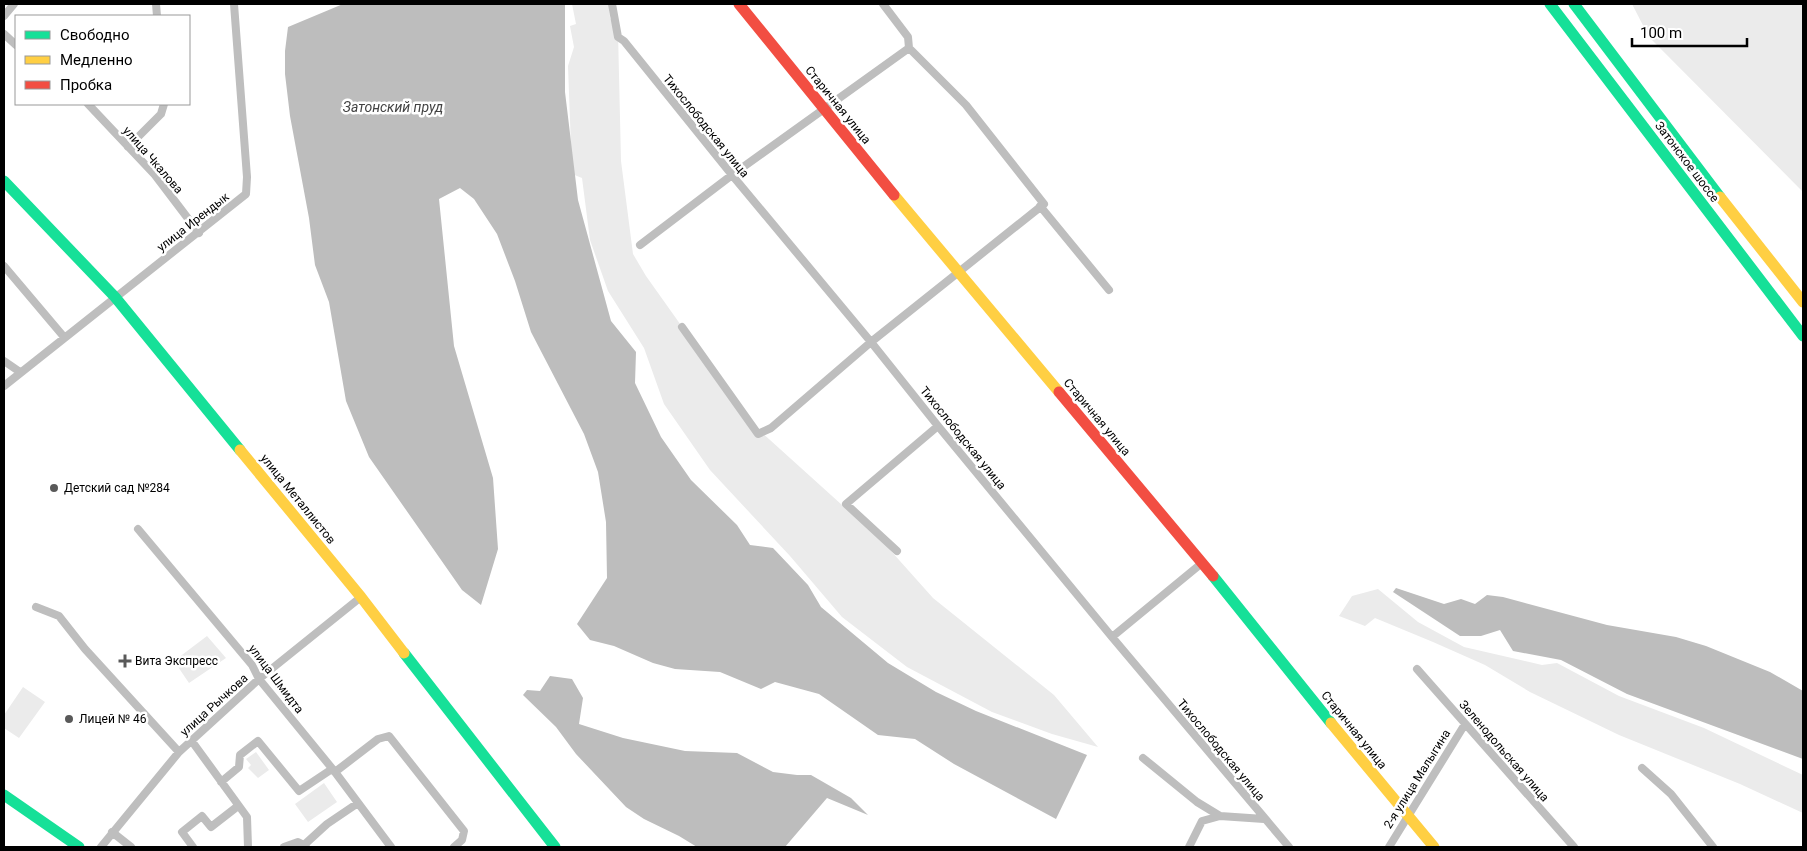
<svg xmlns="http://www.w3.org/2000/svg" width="1807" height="851" font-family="Roboto,sans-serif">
  <rect width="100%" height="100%" fill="#fff"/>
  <path fill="#ebebeb" d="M572,4H609L610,18L618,32L621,161L633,254L646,276L749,421L883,542L933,598L1054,695L1098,747L1052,734L992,712L907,667L842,617L790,556L710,470L664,404L644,348L608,291L590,240L582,178L572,174L568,66L574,47L570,26L576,24Z
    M1632,4H1803V192L1649,37Z
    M1378,589L1418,622L1464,647L1542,665L1557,663L1619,696L1704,728L1803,775V813L1740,784L1619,735L1530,692L1485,665L1433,642L1375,618L1365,626L1339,616L1352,596Z
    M207,636L226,658L189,683L174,661Z
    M23,687L45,702L19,738L4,728V715Z
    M256,752L269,770L258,778L248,768L251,765L246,759Z
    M324,783L337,802L308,822L295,804Z"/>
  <path fill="#bdbdbd" d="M343,4H565V92L578,200L611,321L636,352L635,383L661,437L691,480L737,525L750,545L773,548L808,585L821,607L888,663L936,692L976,711L1087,755L1056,819L954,764L915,739L878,735L819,694L775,682L761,689L720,672L675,669L653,663L614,646L590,640L577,624L607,578L606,522L598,472L584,434L531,332L515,281L497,234L474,199L460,188L439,199L454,346L493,478L498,549L481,605L462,590L369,457L346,401L329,302L315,265L309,218L290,116L285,74V51L288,27Z
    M1396,588L1444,604L1461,599L1475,604L1487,595L1503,597L1607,625L1676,637L1706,646L1770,672L1803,691V759L1627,694L1561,660L1513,651L1500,630L1481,636H1460L1393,592Z
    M550,676L572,679L583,698L579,724L623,738L685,751L737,753L773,772L797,775H811L851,798L868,815L827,798L785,847H697L679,836L644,819L626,807L576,754L556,727L523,695L527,690L540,691Z"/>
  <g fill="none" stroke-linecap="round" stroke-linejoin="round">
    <path stroke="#bebebe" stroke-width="8" d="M156,4L157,16
      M612,4L618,37L624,41L732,175L871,342L938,426L1112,637L1289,847
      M4,16L14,4
      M4,34L16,45
      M88,104L155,175L199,233
      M128,147L161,114L164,104
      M1040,206L1109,290
      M640,245L732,175L909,48L908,37L883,4
      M4,266L64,337
      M682,327L758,434L771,428L871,342L1044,204L966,105L909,48
      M4,361L20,372
      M4,386L246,194L247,177L234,4
      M138,529L252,665L259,679L335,772L391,847
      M897,551L846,504L938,426
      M36,607L59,616L85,649L179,752
      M1112,637L1202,563
      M1417,669L1574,847
      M191,740L247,817L248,847
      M1143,758L1197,802L1220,816L1264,819
      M1642,768L1671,794L1713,847
      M335,772L378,739L389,736L464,831L462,840L454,847
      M221,782L239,767L240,755L258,741L299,791L332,769
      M112,832L131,847
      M101,847L179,752L259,679L361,597
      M193,847L182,832L202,816L211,827L238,806
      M284,847L298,842L304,845
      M306,847L304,845L327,824L358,803
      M1189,847L1202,821L1220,816
      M1389,847L1465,724"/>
    <path stroke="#16e098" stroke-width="11" d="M1550,4L1803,336
      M1574,4L1720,197
      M4,181L115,297L240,450
      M1213,576L1331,723
      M404,653L555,847
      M4,795L79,847"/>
    <path stroke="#ffcf43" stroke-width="11" d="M894,195L1059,392
      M1720,197L1803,302
      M240,450L361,597L404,653
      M1331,723L1434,847"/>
    <path stroke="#f24e42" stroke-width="11" d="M739,4L894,195
      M1059,392L1213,576"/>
  </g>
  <g fill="#595959" stroke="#fff" stroke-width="2">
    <circle cx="54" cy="488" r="5"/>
    <path d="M122.5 653.5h5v5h5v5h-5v5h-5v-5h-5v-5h5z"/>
    <circle cx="69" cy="719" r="5"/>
  </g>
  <g text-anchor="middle" stroke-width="5" stroke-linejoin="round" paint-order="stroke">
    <g font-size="12" fill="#000" stroke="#fff">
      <text transform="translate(838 105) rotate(51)" y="4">Старичная улица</text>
      <text transform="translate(706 126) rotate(51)" y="4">Тихослободская улица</text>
      <text transform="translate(153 160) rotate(49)" y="4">улица Чкалова</text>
      <text transform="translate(1687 162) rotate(53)" y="4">Затонское шоссе</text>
      <text transform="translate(193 222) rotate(-38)" y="4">улица Ирендык</text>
      <text transform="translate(1097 417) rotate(50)" y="4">Старичная улица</text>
      <text transform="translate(963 438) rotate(51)" y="4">Тихослободская улица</text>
      <text transform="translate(298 499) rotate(51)" y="4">улица Металлистов</text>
      <text transform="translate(276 679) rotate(53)" y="4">улица Шмидта</text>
      <text transform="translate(214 705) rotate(-42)" y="4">улица Рычкова</text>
      <text transform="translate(1354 730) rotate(51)" y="4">Старичная улица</text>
      <text transform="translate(1221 750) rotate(50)" y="4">Тихослободская улица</text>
      <text transform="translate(1504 751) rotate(49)" y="4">Зеленодольская улица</text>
      <text transform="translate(1417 779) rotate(-58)" y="4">2-я улица Малыгина</text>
    </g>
    <g font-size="12" fill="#000" stroke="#fff" text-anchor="start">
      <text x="64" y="492">Детский сад №284</text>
      <text x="135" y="665">Вита Экспресс</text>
      <text x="79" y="723">Лицей № 46</text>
    </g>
    <g font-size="14" font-style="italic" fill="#424242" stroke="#fff">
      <text x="393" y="112">Затонский пруд</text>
    </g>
  </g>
  <rect width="1807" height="851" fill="none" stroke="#000000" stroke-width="10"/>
  <rect x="15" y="15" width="175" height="90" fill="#ffffff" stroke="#999999"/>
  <rect x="25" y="31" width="25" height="8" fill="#16e098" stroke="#999999"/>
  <text x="60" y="40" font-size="15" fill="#000000">Свободно</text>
  <rect x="25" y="56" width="25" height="8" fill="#ffcf43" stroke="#999999"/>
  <text x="60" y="65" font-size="15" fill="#000000">Медленно</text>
  <rect x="25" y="81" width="25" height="8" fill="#f24e42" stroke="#999999"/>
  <text x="60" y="90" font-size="15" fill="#000000">Пробка</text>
  <path d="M1632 38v8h115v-8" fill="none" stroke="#000000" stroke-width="2.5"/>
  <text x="1640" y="38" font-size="15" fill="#000000" stroke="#ffffff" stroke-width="4" paint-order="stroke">100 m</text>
</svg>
